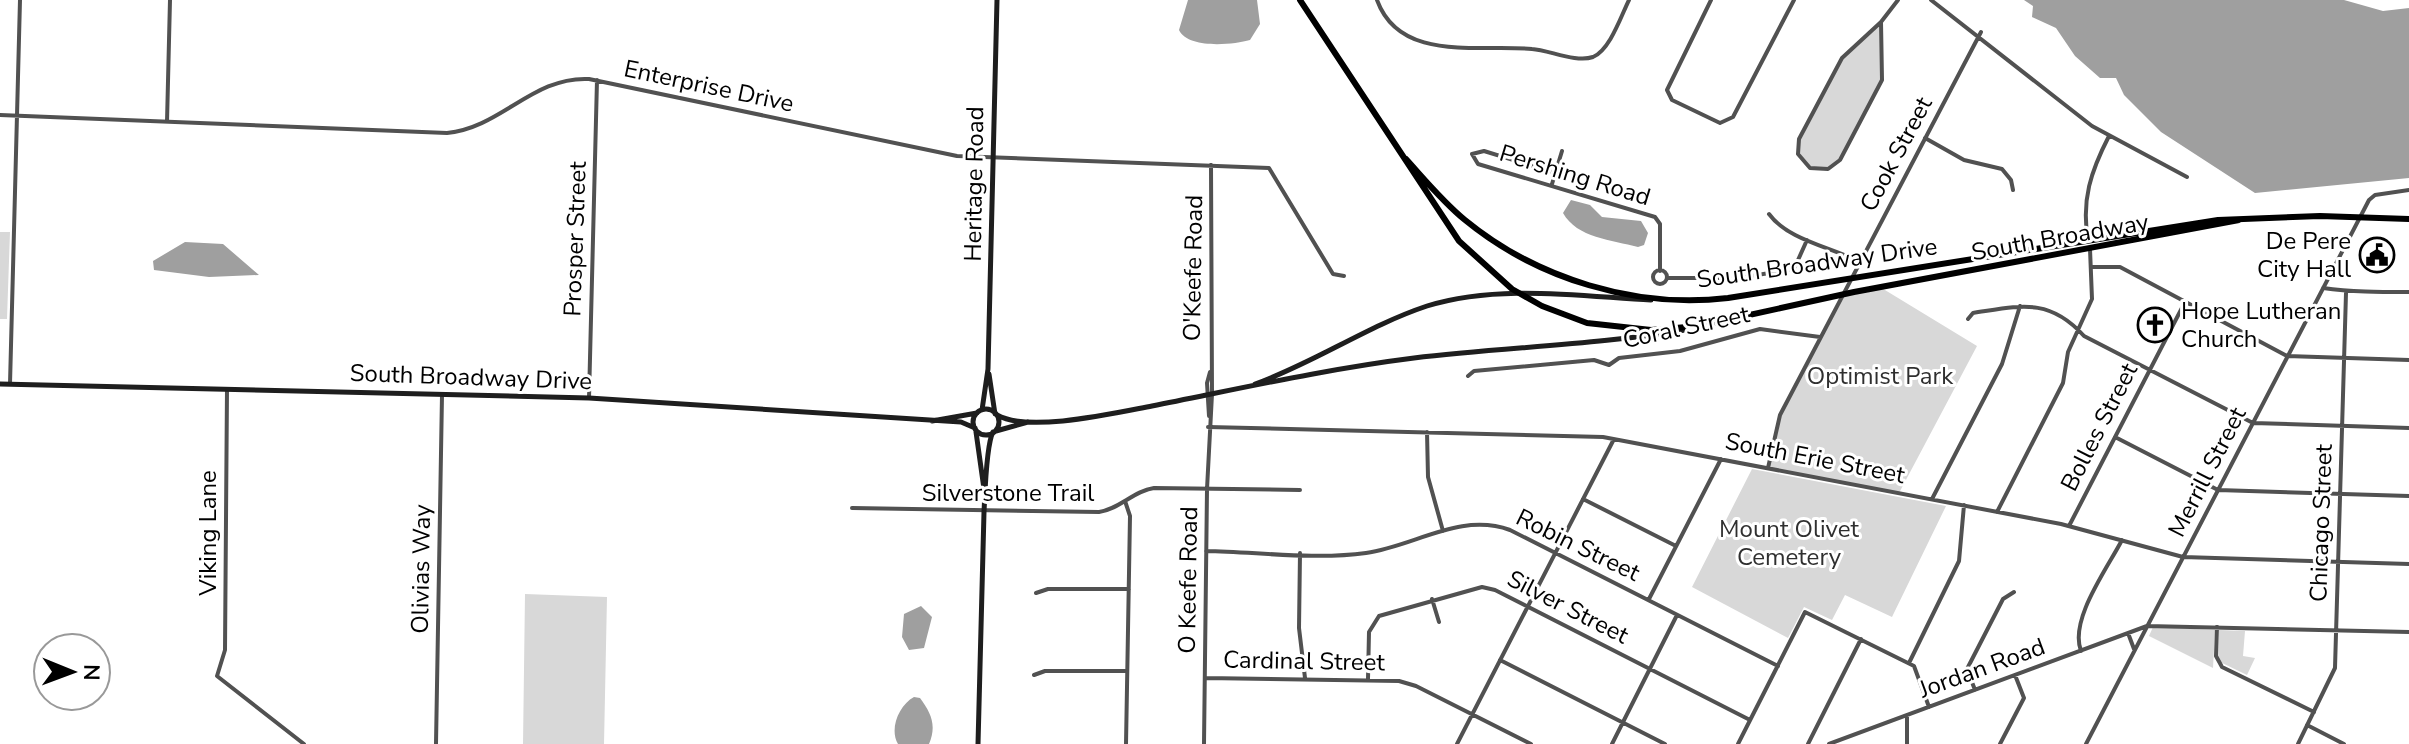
<svg xmlns="http://www.w3.org/2000/svg" width="2409" height="744" font-family="'Nunito Sans',sans-serif">
<style>
.green{fill:#d8d8d8}
.water{fill:#9f9f9f}
.lines{fill:none;stroke-linecap:round;stroke-linejoin:round}
.minor{stroke:#515151;stroke-width:4}
.secondary{stroke:#1e1e1e;stroke-width:5}
.primary{stroke:#000;stroke-width:6}
.labels{text-anchor:middle;dominant-baseline:central;stroke-width:6;stroke-linejoin:round;paint-order:stroke}
.street-label{font-size:24px;fill:#000;stroke:#fff}
.poi-label{font-size:24px;fill:#000;stroke:#fff;text-anchor:end}
.park-label{font-size:24px;fill:#2f2f2f;stroke:#fff}
</style>
<rect width="100%" height="100%" fill="#fff"/>
<path class="green" d="M 1881,22 L 1882,80 L 1840,160 L 1832,167 L 1815,170 L 1801,159 L 1798,143 L 1842,58 Z
M 0,232 L 10,232 L 7,319 L 0,319 Z
M 1880,287 L 1977,346 L 1899,493 L 1768,468 L 1780,415 L 1842,295 Z
M 1752,469 L 1946,506 L 1892,617 L 1845,595 L 1832,620 L 1804,607 L 1788,638 L 1692,587 Z
M 525,594 L 607,597 L 604,744 L 523,744 Z
M 2153,627 L 2215,630 L 2213,668 L 2149,636 Z
M 2219,630 L 2245,631 L 2243,656 L 2255,658 L 2247,675 L 2218,661 Z"/>
<path class="water" d="M 1188,0 L 1257,0 L 1260,24 L 1250,40 C 1232,45 1188,49 1179,30 Z
M 2024,0 L 2344,0 L 2383,11 L 2409,8 L 2409,178 L 2255,193 L 2161,132 L 2124,95 L 2116,78 L 2100,78 L 2075,56 L 2056,28 L 2032,17 L 2033,6 Z
M 1571,200 L 1590,205 L 1602,217 L 1641,221 L 1648,233 L 1644,245 L 1638,247 C 1612,240 1577,238 1563,213 Z
M 185,242 L 223,244 L 259,275 L 209,277 L 154,270 L 153,261 Z
M 921,606 L 932,617 L 924,648 L 909,650 L 902,637 L 904,614 Z
M 914,697 L 920,698 C 931,713 937,725 929,744 L 898,744 C 889,729 899,705 914,697 Z"/>
<g class="lines">
<path class="minor" d="M 1377,0 C 1400,63 1479,44 1532,49 C 1549,50 1576,63 1593,57 C 1610,50 1621,16 1629,0
M 1711,0 L 1667,90 L 1672,100 L 1720,123 L 1733,117 L 1794,0
M 1931,0 L 2092,126 L 2187,177
M 1881,22 L 1882,80 L 1840,160 L 1828,169 L 1810,168 L 1798,154 L 1799,139 L 1842,58 Z
M 1881,22 L 1898,0
M 0,115 L 447,133 C 501,128 533,76 589,79 L 957,156 L 1269,168 L 1333,274 L 1344,276
M 167,122 L 170,0
M 1925,138 L 1964,160 L 2002,169 L 2011,180 L 2013,190
M 1555,173 L 1484,151 L 1472,154 L 1478,164 L 1655,217 L 1660,224 L 1660,271
M 1552,184 L 1562,151
M 1769,214 C 1788,240 1831,247 1860,262
M 2088,240 C 2081,200 2091,171 2109,136
M 2092,267 L 2120,267 L 2287,356 L 2409,360
M1653 277a7 7 0 1 1 14 0a7 7 0 1 1-14 0Z
M 1667,278 L 1739,278 L 1794,269 L 1807,240
M 2323,288 C 2351,292 2379,292 2409,292
M 1968,319 L 1973,313 C 2020,306 2049,297 2084,336 L 2253,423 L 2409,428
M 1468,376 L 1474,371 L 1594,360 L 1609,365 L 1619,358 L 1680,351 L 1760,329 L 1820,337
M 10,384 L 20,0
M 227,389 L 225,650 L 217,676 L 304,744
M 589,398 L 597,80
M 1209,416 L 1207,383 L 1210,372
M 1208,427 L 1603,437 L 2061,524 L 2183,557 L 2409,564
M 1427,432 L 1428,477 L 1443,531
M 2115,437 L 2218,490 L 2409,496
M 1768,468 L 1780,415 L 1981,32
M 1583,499 L 1676,546
M 1932,499 L 2002,364 L 2020,306
M 1125,501 L 1130,516 L 1126,744
M 852,508 L 1099,512 C 1120,509 1133,491 1154,488 L 1300,490
M 1997,512 L 2063,383 L 2068,352 L 2092,299 L 2090,249
M 2069,526 L 2185,302
M 1206,551 C 1258,552 1315,560 1366,553 C 1415,546 1460,512 1510,530 L 1778,666
M 1300,553 L 1299,628 L 1305,678
M 1036,593 L 1048,589 L 1129,589
M 1432,599 L 1439,622
M 1649,599 L 1721,459
M 2217,627 L 2216,656 L 2222,667 L 2314,712
M 2128,633 L 2134,649
M 2081,651 C 2069,620 2107,569 2122,540
M 1500,660 L 1665,744
M 1909,663 L 1959,561 L 1964,505
M 1034,675 L 1045,671 L 1127,671
M 1205,678 L 1399,681 L 1416,686 L 1531,744
M 1368,679 L 1369,632 L 1379,616 L 1482,587 L 1495,590 L 1750,720
M 1975,690 L 1967,669 L 2003,599 L 2014,592
M 2307,725 L 2344,744
M 436,744 L 442,395
M 1204,744 L 1207,489 L 1212,394 L 1211,165
M 1457,744 L 1614,439
M 1612,744 L 1677,615
M 1738,744 L 1805,612 L 1914,666 L 1929,707
M 1808,744 L 1861,639
M 1829,744 L 2147,626 L 2409,632
M 1907,744 L 1907,715
M 2000,744 L 2024,698 L 2015,675
M 2086,744 L 2369,200 L 2375,195 L 2409,190
M 2298,744 L 2335,668 L 2346,293"/>
<path class="secondary" d="M 989,374 L 995,414
M 0,384 L 589,398 L 961,422 L 975,428
M 1255,384 C 1314,363 1367,326 1427,306 C 1498,284 1578,296 1651,300
M973 422a13 13 0 1 1 26 0a13 13 0 1 1-26 0Z
M 982,410 L 988,369 L 997,0
M 997,415 C 1028,433 1115,413 1152,406 C 1238,389 1326,369 1414,358 C 1506,347 1599,345 1691,329
M 932,421 L 977,413
M 996,431 L 1028,422
M 976,432 L 984,489
M 978,744 L 984,512 C 985,494 986,445 993,432"/>
<path class="primary" d="M 1300,0 L 1459,241 L 1512,289 L 1542,306 L 1587,323 L 1651,330 L 1699,326 L 1854,292 L 2239,220
M 1406,159 C 1425,180 1443,202 1465,220 C 1537,279 1636,309 1728,298 L 2218,220 L 2320,216 L 2409,219"/>
</g>
<defs>
<g id="civic-ring" transform="scale(1.8)"><circle r="9.5" fill="#fff" stroke="#000" stroke-width="1.5"/><path d="M-.6-6.5H3V-4.5H.6V-3L4-1V1h2V6H-6V1h2V-1L-.6-3ZM-1.2 2.5V6h2.4V2.5Z" fill="#000"/></g>
<g id="church-ring" transform="scale(1.8)"><circle r="9.5" fill="#fff" stroke="#000" stroke-width="1.5"/><path d="M-1.2-6h2.4v3.5h3.3v2.4h-3.3V6h-2.4V-.1h-3.3v-2.4h3.3Z" fill="#000"/></g>
</defs>
<g fill-rule="evenodd">
<use href="#civic-ring" x="2377" y="255"/>
<use href="#church-ring" x="2155" y="325"/>
</g>
<g class="labels">
<g class="street-label">
<text transform="translate(709 86) rotate(12)">Enterprise Drive</text>
<text transform="translate(1896 154) rotate(-62)">Cook Street</text>
<text transform="translate(1575 175) rotate(17)">Pershing Road</text>
<text transform="translate(974 184) rotate(-89)">Heritage Road</text>
<text transform="translate(2060 237) rotate(-10)">South Broadway</text>
<text transform="translate(575 239) rotate(-88)">Prosper Street</text>
<text transform="translate(1817 263) rotate(-8)">South Broadway Drive</text>
<text transform="translate(1193 268) rotate(-89)">O'Keefe Road</text>
<text transform="translate(1686 327) rotate(-12)">Coral Street</text>
<text transform="translate(471 377) rotate(2)">South Broadway Drive</text>
<text transform="translate(2099 427) rotate(-63)">Bolles Street</text>
<text transform="translate(1815 458) rotate(11)">South Erie Street</text>
<text transform="translate(2207 472) rotate(-63)">Merrill Street</text>
<text x="1008" y="493">Silverstone Trail</text>
<text transform="translate(2321 523) rotate(-88)">Chicago Street</text>
<text transform="translate(208 533) rotate(-90)">Viking Lane</text>
<text transform="translate(1578 545) rotate(26)">Robin Street</text>
<text transform="translate(421 569) rotate(-89)">Olivias Way</text>
<text transform="translate(1188 580) rotate(-89)">O Keefe Road</text>
<text transform="translate(1568 607) rotate(27)">Silver Street</text>
<text transform="translate(1304 661) rotate(1)">Cardinal Street</text>
<text transform="translate(1982 668) rotate(-20)">Jordan Road</text>
</g>
<g class="poi-label">
<text x="2351" y="241">De Pere<tspan x="2351" dy="28">City Hall</tspan></text>
<text x="2181" y="311" text-anchor="start">Hope Lutheran<tspan x="2181" dy="28">Church</tspan></text>
</g>
<g class="park-label">
<text x="1880" y="376">Optimist Park</text>
<text x="1789" y="529">Mount Olivet<tspan x="1789" dy="28">Cemetery</tspan></text>
</g>
</g>
<g transform="translate(72 672) rotate(91)"><circle r="38" fill="#ffffff" stroke="#999999" stroke-width="2"/>
<path d="M0-6L14 30L0 20L-14 30Z" fill="#000000"/>
<text y="-12" font-size="22" font-weight="bold" text-anchor="middle" fill="#000000">N</text>
</g>
</svg>
